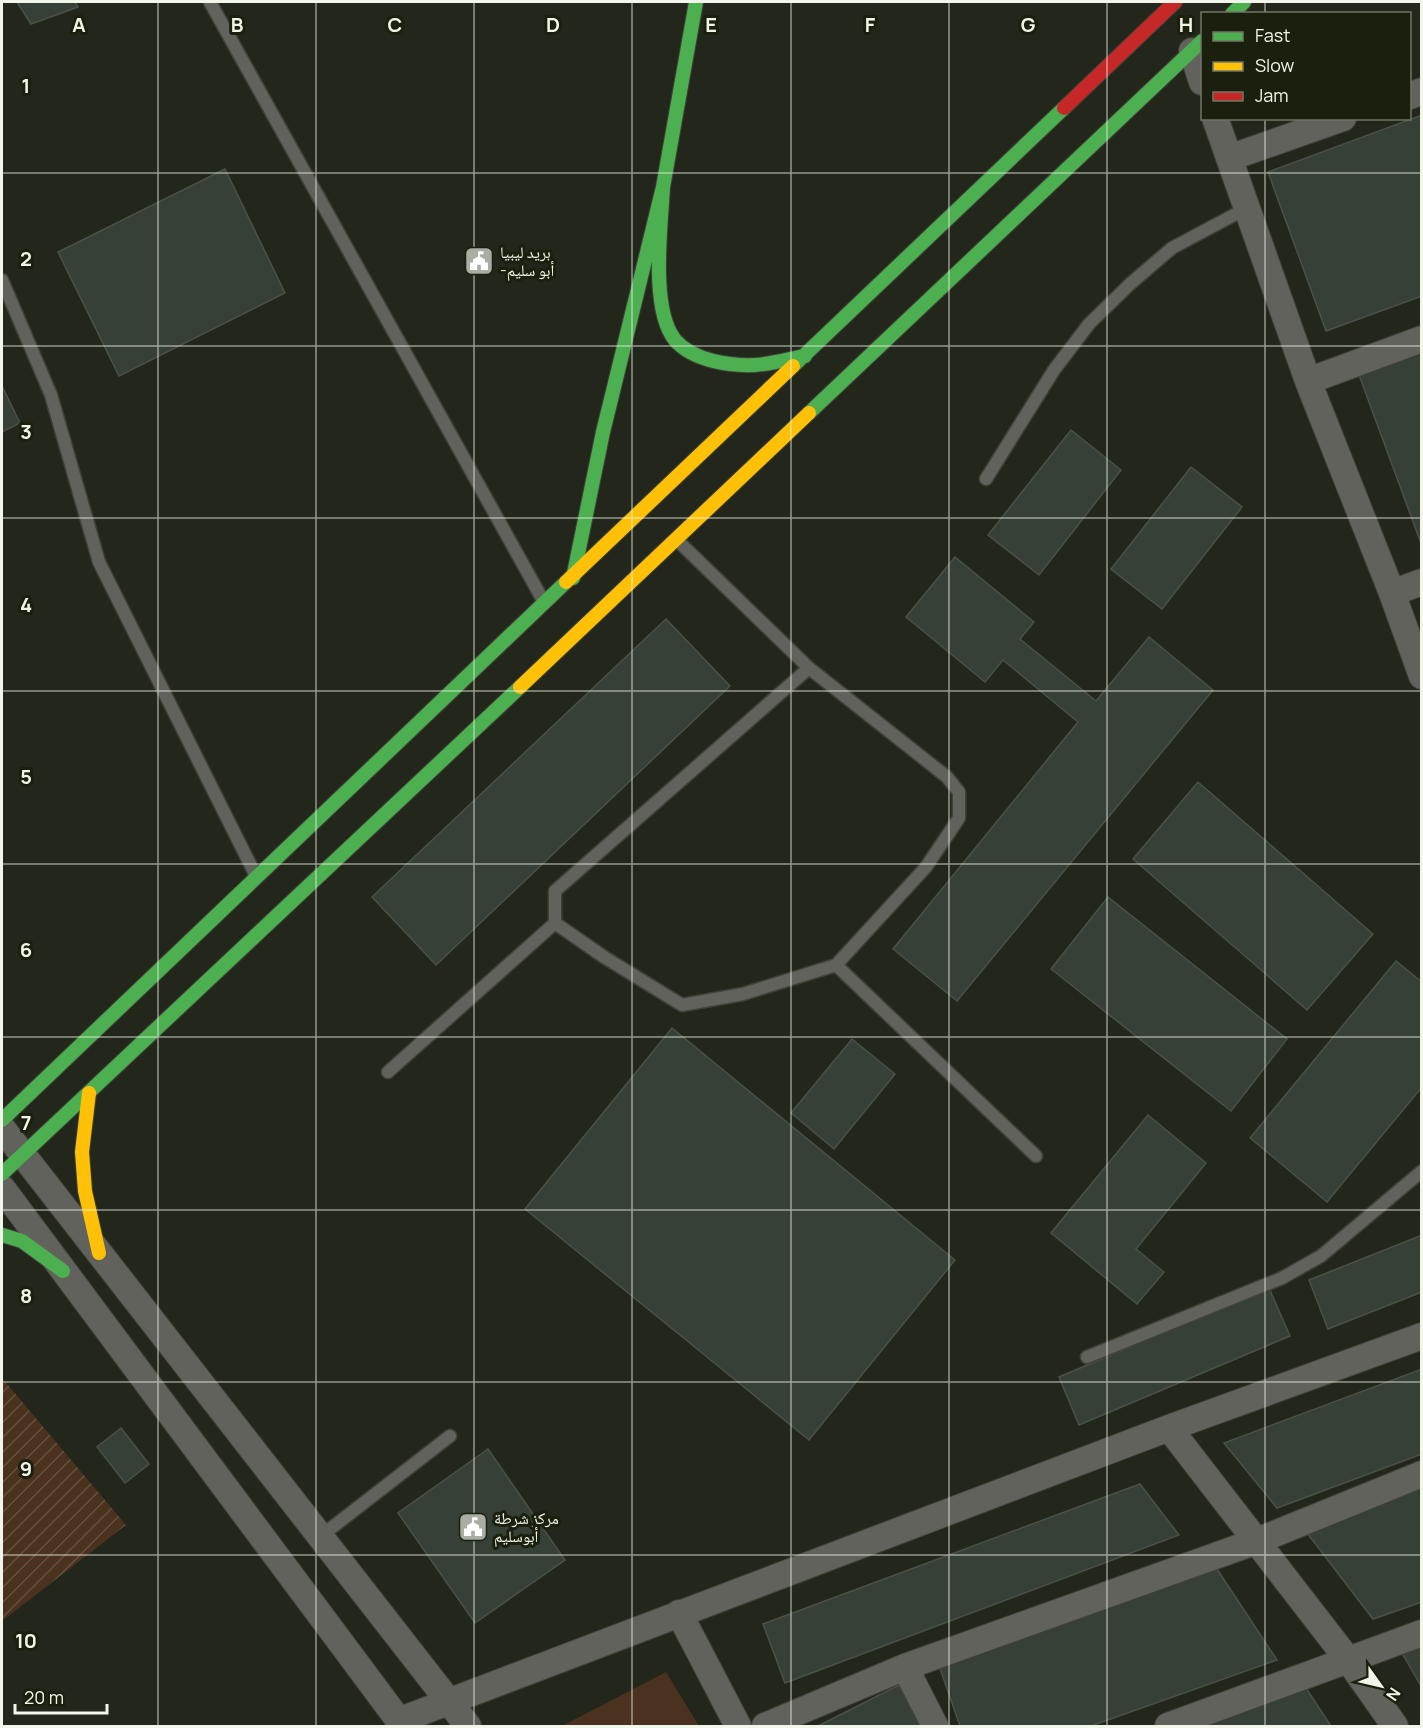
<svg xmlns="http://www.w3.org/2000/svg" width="1423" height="1728" font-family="Manrope,'Noto Naskh Arabic',sans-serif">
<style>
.park{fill:#4a321e}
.garden{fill:url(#garden-furrows)}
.building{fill:#364036;stroke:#4b5149;stroke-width:1.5}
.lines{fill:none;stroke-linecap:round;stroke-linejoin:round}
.lane-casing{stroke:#3f4239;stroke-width:15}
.street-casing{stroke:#3f4239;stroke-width:28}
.fast-casing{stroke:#3f4239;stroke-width:16}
.slow-casing{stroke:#3f4239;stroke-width:16}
.jam-casing{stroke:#3f4239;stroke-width:16}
.lane{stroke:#62625d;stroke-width:12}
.street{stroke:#62625d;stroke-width:26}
.fast{stroke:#4caf50;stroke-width:14}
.slow{stroke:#ffc107;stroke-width:14}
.jam{stroke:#c62828;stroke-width:14}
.grid{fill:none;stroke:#f2f6ea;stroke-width:1.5;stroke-opacity:0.55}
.labels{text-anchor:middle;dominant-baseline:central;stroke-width:6;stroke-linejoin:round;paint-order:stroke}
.poi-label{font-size:16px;fill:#f2f6ea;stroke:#1a200d;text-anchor:start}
.grid-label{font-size:20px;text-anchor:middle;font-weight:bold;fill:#f2f6ea;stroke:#1a200d;stroke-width:6;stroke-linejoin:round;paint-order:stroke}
</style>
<defs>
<pattern id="garden-furrows" width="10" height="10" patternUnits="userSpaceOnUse" patternTransform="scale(1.5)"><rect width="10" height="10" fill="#4a321e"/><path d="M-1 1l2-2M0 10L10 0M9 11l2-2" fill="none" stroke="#65503f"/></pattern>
</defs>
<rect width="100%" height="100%" fill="#23261b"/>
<path class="park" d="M 666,1672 L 699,1726 L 562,1726 Z"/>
<path class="garden" d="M 2,1378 L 126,1525 L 2,1621 Z"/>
<path class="building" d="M 17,2 L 75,2 L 78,7 L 31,24 Z
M 1422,115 L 1422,296 L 1326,331 L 1268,172 Z
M 225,169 L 285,293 L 119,376 L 58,252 Z
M 1422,351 L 1422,546 L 1359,375 Z
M 2,386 L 20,423 L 2,432 Z
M 1071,430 L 1121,470 L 1039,575 L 988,535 Z
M 1191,467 L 1242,507 L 1162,609 L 1111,569 Z
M 955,557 L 1034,622 L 1020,639 L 1096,701 L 1149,637 L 1213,690 L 957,1001 L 893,949 L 1078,722 L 1003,660 L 985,682 L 906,617 Z
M 666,619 L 730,686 L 436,965 L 372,897 Z
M 1198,782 L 1373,934 L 1307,1010 L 1133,859 Z
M 1108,897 L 1287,1039 L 1231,1111 L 1051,969 Z
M 1396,961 L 1422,982 L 1422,1087 L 1327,1202 L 1250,1138 Z
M 672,1028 L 955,1260 L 809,1440 L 525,1209 Z
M 852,1039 L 895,1074 L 834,1149 L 791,1113 Z
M 1148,1115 L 1206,1163 L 1136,1249 L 1164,1272 L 1137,1304 L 1051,1233 Z
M 1422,1235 L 1422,1292 L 1328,1329 L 1309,1280 Z
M 1269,1288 L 1290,1336 L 1079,1425 L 1059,1377 Z
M 1422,1369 L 1422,1454 L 1277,1508 L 1224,1443 Z
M 121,1428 L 149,1464 L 125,1483 L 97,1447 Z
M 488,1449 L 565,1560 L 475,1623 L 398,1513 Z
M 1422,1483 L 1422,1602 L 1373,1619 L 1301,1525 Z
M 1140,1484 L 1179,1535 L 785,1683 L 763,1624 Z
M 1213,1563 L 1277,1660 L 1091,1726 L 960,1726 L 937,1660 Z
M 1422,1645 L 1422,1688 L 1402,1653 Z
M 1302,1682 L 1331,1726 L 1183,1726 Z
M 899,1685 L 920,1726 L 818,1726 Z"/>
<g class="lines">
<g class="lane-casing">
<path id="lane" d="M 210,2 L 544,602
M 2,280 L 51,395 L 99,562 L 256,876
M 986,479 L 1054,370 L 1089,324 L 1130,284 L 1172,248 L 1247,208
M 677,540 L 809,668 L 947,777 L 959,792 L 959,818 L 926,867 L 836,965 L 743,994 L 682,1005 L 604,957 L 555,923 L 555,891 L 809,668
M 836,965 L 1036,1156
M 388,1072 L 555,923
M 1087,1357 L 1282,1278 L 1321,1256 L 1422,1171
M 321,1536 L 450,1436"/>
</g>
<g class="street-casing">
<path id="street" d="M 1192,51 L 1202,82
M 1410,96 L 1422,91
M 1215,118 L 1308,381 L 1392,593 L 1422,676
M 1229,158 L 1343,118
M 1308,381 L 1422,339
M 1392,593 L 1422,582
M 2,1128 L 468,1726
M 2,1188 L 403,1726
M 1169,1428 L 1349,1661 L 1395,1726
M 679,1613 L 738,1726
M 905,1667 L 935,1726
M 398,1721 L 1169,1428 L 1422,1336
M 765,1726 L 905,1667 L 1257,1541 L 1422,1474
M 1168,1726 L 1422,1633"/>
</g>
<g class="fast-casing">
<path id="fast" d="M 1232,14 L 1244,2
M 663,187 C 661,226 650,309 675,340 C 693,361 730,366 755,365 C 772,364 789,359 805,356
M 793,366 L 1064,108
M 809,413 L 1202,41
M 573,578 L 603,432 L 663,187 L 696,2
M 2,1120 L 566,582
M 2,1174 L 520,687
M 2,1235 L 22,1241 L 63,1271"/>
</g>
<g class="slow-casing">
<path id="slow" d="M 566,582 L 793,366
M 520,687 L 809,413
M 89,1093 L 82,1152 L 85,1191 L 99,1253"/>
</g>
<g class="jam-casing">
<path id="jam" d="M 1064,108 L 1175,2"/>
</g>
<use href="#lane" class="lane"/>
<use href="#street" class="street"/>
<use href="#fast" class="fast"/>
<use href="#slow" class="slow"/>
<use href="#jam" class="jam"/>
</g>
<path class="grid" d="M 158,2 L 158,1726M 316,2 L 316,1726M 474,2 L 474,1726M 632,2 L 632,1726M 791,2 L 791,1726M 949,2 L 949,1726M 1107,2 L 1107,1726M 1265,2 L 1265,14M 1265,118 L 1265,1726M 2,173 L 1422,173M 2,346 L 1422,346M 2,518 L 1422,518M 2,691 L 1422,691M 2,864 L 1422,864M 2,1037 L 1422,1037M 2,1210 L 1422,1210M 2,1382 L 1422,1382M 2,1555 L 1422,1555"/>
<defs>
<g id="civic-square" transform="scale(1.5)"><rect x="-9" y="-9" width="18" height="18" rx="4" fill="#aaada2" stroke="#1a200d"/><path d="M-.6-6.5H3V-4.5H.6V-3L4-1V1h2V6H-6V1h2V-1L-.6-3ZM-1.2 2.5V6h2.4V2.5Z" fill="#fff"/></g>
</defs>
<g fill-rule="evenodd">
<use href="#civic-square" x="479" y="261"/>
<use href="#civic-square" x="473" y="1527"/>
</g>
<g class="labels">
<g class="poi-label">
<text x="500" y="252">بريد ليبيا<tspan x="500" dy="18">-أبو سليم</tspan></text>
<text x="494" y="1518">مركز شرطة<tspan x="494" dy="18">أبوسليم</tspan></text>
</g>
</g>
<g class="grid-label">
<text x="79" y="32">A</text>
<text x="237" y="32">B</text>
<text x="395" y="32">C</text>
<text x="553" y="32">D</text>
<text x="711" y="32">E</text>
<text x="870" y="32">F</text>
<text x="1028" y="32">G</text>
<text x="1186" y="32">H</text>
<text x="26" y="93">1</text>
<text x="26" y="266">2</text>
<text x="26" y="439">3</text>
<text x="26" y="612">4</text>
<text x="26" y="784">5</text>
<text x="26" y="957">6</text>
<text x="26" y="1130">7</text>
<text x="26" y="1303">8</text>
<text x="26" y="1476">9</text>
<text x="26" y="1648">10</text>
</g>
<rect width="1423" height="1728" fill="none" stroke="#f2f6ea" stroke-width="6"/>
<rect x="1201" y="12" width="210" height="108" fill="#1a200d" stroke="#707665" stroke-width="1.5"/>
<rect x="1213" y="32" width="30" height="9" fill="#4caf50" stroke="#707665" stroke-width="1.5"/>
<text x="1255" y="42" font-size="18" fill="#f2f6ea">Fast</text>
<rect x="1213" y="62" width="30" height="9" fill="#ffc107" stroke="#707665" stroke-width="1.5"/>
<text x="1255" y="72" font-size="18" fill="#f2f6ea">Slow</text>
<rect x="1213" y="92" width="30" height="9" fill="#c62828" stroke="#707665" stroke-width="1.5"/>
<text x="1255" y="102" font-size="18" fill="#f2f6ea">Jam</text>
<g transform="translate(1381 1686) rotate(124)" stroke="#1a200d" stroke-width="4.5" paint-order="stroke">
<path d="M0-4.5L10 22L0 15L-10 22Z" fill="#f2f6ea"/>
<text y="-9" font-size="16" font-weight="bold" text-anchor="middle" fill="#f2f6ea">N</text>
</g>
<path d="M15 1704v9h92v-9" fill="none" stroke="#f2f6ea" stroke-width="3"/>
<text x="24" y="1704" font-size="18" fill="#f2f6ea" stroke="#1a200d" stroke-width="4.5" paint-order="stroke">20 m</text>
</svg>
